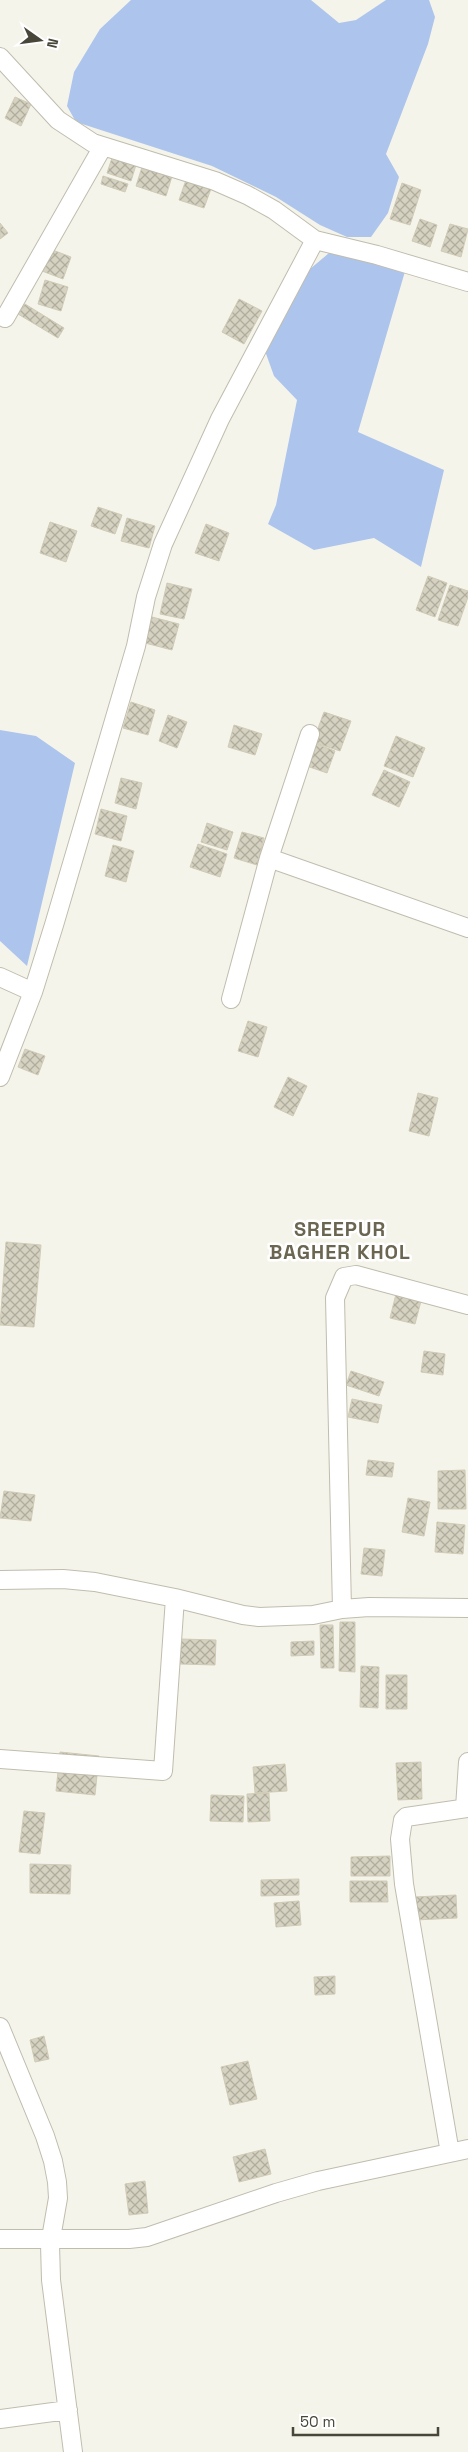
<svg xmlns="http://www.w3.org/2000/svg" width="468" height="2452" font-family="'Space Grotesk',sans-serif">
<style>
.water{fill:#adc5ec}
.building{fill:url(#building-cross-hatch);stroke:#d0cbb5}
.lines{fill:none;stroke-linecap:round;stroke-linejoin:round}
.minor-casing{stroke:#c0bdae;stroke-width:20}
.minor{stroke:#fff;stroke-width:18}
.labels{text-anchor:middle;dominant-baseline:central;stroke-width:5;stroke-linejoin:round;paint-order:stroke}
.district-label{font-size:20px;font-weight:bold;letter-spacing:1px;fill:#6b6651;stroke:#fff}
</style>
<defs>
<pattern id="building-cross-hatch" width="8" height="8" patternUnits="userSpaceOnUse" patternTransform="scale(1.25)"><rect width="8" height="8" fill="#d6d2c1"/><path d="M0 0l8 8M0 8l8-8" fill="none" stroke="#b0ac9e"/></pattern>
</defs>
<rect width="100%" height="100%" fill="#f5f4eb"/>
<path class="water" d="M 131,0 L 311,0 L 339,23 L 356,20 L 386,0 L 429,0 L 435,17 L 428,44 L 386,154 L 399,177 L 388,213 L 371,237 L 347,237 L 320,225 L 276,197 L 212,166 L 76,122 L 67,106 L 74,72 L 100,29 Z
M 329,253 L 376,253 L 406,268 L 358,432 L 444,470 L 421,567 L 374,538 L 314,550 L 268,524 L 276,505 L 297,400 L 274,376 L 265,351 L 310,269 Z
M 0,730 L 36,736 L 75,763 L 27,966 L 0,941 Z"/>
<path class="building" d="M 15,97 L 31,104 L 21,126 L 5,118 Z
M 112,158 L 136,165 L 131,181 L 107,173 Z
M 143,164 L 173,173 L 166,196 L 136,186 Z
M 103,176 L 128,184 L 125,192 L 101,184 Z
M 187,177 L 212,186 L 204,208 L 179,200 Z
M 402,183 L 421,190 L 410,225 L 390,219 Z
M 420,219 L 437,225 L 430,247 L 412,241 Z
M 0,223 L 8,233 L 0,239 Z
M 450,224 L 468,229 L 461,257 L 441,251 Z
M 50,249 L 71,257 L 63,279 L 42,271 Z
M 45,280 L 68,287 L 61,311 L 38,304 Z
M 239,299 L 262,311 L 244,344 L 222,332 Z
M 25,304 L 64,328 L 58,338 L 18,314 Z
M 98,507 L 122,515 L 115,534 L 91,526 Z
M 127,518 L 155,526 L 149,548 L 121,541 Z
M 50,522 L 77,531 L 66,562 L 40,553 Z
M 206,524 L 229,533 L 219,561 L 195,553 Z
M 428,576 L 447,583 L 435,617 L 416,610 Z
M 167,583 L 192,589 L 184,619 L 160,614 Z
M 450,585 L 468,591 L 468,597 L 458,626 L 438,620 Z
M 152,617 L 179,624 L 172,650 L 145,643 Z
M 131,702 L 155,710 L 148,735 L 123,728 Z
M 324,712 L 351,721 L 340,751 L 313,742 Z
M 168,715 L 187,722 L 177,748 L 159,741 Z
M 234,725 L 262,734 L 255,755 L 228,747 Z
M 396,736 L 425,748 L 413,777 L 384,766 Z
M 309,741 L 335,751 L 327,773 L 301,764 Z
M 384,770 L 410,782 L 399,807 L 372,795 Z
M 121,778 L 142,783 L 136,809 L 115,803 Z
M 101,809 L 127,816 L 121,841 L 95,834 Z
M 207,823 L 233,832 L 227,850 L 201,842 Z
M 242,832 L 264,838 L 257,865 L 234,858 Z
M 198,844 L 227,854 L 220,877 L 190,867 Z
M 113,845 L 134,851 L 126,882 L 105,876 Z
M 248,1021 L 267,1027 L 258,1057 L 238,1051 Z
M 25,1049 L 45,1056 L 38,1075 L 18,1067 Z
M 288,1077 L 307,1086 L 293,1116 L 274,1107 Z
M 418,1093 L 438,1098 L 429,1136 L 409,1131 Z
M 6,1242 L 41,1245 L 34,1327 L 0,1325 Z
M 396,1294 L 421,1301 L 415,1324 L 390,1318 Z
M 424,1351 L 445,1354 L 443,1375 L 421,1372 Z
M 351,1371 L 384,1382 L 379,1396 L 346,1385 Z
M 352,1399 L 382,1405 L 378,1423 L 348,1417 Z
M 368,1460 L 394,1463 L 392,1477 L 366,1475 Z
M 465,1470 L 466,1509 L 438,1509 L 438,1471 Z
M 4,1491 L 35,1495 L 31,1521 L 0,1518 Z
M 408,1498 L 430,1502 L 424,1536 L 402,1532 Z
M 437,1522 L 465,1525 L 463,1554 L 435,1552 Z
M 364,1548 L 385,1550 L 382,1576 L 361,1574 Z
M 340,1622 L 355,1622 L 355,1672 L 339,1671 Z
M 320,1625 L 333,1625 L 334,1668 L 321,1668 Z
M 181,1639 L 216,1640 L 215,1665 L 180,1664 Z
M 314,1641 L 314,1655 L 291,1656 L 291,1642 Z
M 361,1666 L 379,1667 L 378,1708 L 360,1707 Z
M 386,1675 L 407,1675 L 407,1709 L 386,1709 Z
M 60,1752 L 99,1756 L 95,1795 L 56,1791 Z
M 421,1762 L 422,1799 L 398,1800 L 396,1763 Z
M 285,1764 L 287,1791 L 255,1793 L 253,1767 Z
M 269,1793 L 270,1821 L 248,1822 L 247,1794 Z
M 211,1795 L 244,1796 L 243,1822 L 210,1821 Z
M 24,1811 L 45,1813 L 40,1854 L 19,1852 Z
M 390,1856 L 390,1876 L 351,1876 L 351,1857 Z
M 30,1864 L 71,1865 L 70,1894 L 30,1893 Z
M 299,1879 L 299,1895 L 261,1896 L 261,1880 Z
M 350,1881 L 387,1881 L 388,1902 L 350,1902 Z
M 456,1895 L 457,1918 L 415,1920 L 414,1897 Z
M 299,1901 L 301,1925 L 276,1927 L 274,1903 Z
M 335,1976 L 335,1994 L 315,1995 L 314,1977 Z
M 44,2036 L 49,2059 L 35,2062 L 30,2040 Z
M 248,2061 L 257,2099 L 230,2105 L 221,2067 Z
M 265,2149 L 271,2174 L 239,2182 L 233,2157 Z
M 145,2181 L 148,2213 L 129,2215 L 125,2184 Z"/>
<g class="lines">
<g class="minor-casing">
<path id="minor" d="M 0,57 L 58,120 L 93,143 L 215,181 L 247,195 L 274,210 L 315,240 L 377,255 L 468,282
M 5,318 L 102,148
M 269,858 L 468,928
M 0,977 L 33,992
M 231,999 L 269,858 L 310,734
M 0,1077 L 33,992 L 54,925 L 136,646 L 146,597 L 163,544 L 220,419 L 315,240
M 0,1580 L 63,1579 L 95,1582 L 175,1598 L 243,1615 L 259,1617 L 313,1615 L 342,1609 L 369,1607 L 468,1608
M 342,1609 L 335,1298 L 344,1277 L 356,1275 L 468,1305
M 0,1759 L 163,1771 L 175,1598
M 465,1808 L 468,1762
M 0,2027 L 45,2136 L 53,2161 L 57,2182 L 58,2198 L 50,2244 L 51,2280 L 73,2452
M 450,2153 L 404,1884 L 400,1839 L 403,1820 L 406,1817 L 468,1808
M 0,2239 L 129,2239 L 147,2237 L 276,2193 L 318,2181 L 468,2149
M 0,2419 L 68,2410"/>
</g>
<use href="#minor" class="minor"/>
</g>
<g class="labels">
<g class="district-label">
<text x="340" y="1229">SREEPUR<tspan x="340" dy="23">BAGHER KHOL</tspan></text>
</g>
</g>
<g transform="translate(40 40) rotate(104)" stroke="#ffffff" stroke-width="4" paint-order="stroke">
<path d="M0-4L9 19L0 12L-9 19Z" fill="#484639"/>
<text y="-8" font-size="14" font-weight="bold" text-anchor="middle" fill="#484639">N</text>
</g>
<path d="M293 2427v8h145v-8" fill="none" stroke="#484639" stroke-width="2.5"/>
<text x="300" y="2427" font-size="15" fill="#484639" stroke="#ffffff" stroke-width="4" paint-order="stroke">50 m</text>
</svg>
